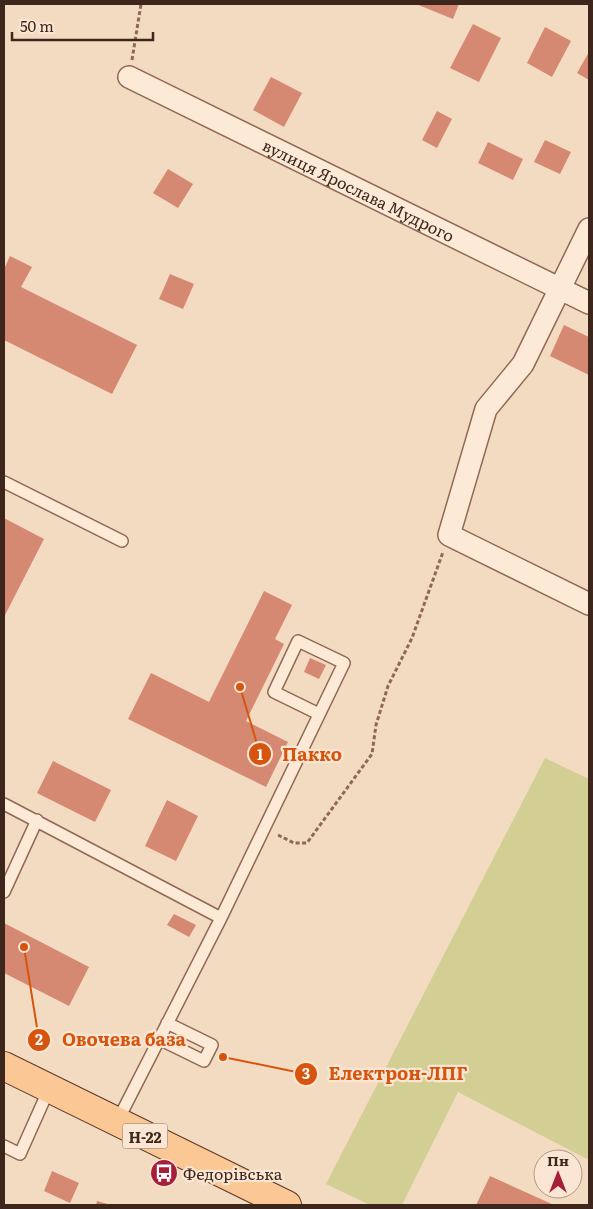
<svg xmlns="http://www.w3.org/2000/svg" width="593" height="1209" font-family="Literata,serif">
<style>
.green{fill:#d3ce93}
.building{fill:#d68972}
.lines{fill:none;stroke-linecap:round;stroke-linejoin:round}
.lane-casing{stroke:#906956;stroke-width:14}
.street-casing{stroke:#906956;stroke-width:24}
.primary-casing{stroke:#5d382b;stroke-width:30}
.path{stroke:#906956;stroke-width:3;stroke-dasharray:4 2.5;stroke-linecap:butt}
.lane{stroke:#fdead6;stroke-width:11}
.street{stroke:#fdead6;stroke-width:21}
.primary{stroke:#fbc794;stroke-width:28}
.labels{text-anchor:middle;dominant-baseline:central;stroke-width:4.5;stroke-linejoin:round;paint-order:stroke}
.shield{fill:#fae6d2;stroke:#766053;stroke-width:1}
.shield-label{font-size:15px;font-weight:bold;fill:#3d261c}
.street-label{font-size:16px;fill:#3d261c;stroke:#fae6d2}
.poi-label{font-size:16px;fill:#3d261c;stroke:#fae6d2;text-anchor:start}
.leader{fill:none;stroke:#d7540e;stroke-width:2}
.callout-dot{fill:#d7540e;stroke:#fae6d2;stroke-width:2}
.mark-label{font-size:15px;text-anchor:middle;font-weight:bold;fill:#fff}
.callout-label{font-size:18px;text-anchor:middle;font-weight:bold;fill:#d7540e;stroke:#fae6d2;stroke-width:4.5;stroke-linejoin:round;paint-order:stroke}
</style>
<rect width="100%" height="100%" fill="#f3dbc1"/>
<path class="green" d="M 545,758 L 589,779 L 589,1160 L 458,1092 L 402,1205 L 370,1205 L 326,1184 Z"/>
<path class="building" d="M 416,4 L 459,4 L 453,19 Z
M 473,24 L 501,38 L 479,82 L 450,68 Z
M 545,27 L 571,41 L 552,77 L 527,63 Z
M 589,52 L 589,80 L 577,73 Z
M 271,77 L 302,93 L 284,127 L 253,110 Z
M 437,111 L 452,119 L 437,148 L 422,140 Z
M 545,140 L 571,152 L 560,174 L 534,162 Z
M 488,142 L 523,159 L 513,180 L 478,163 Z
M 168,169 L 193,184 L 178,208 L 153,193 Z
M 10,256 L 32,267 L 21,287 L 137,345 L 112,394 L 4,340 L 4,269 Z
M 170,274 L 194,284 L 183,309 L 159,299 Z
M 564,325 L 589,337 L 589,375 L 550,356 Z
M 4,518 L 44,539 L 4,617 Z
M 264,591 L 292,605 L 275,639 L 284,644 L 246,721 L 288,742 L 266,787 L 128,719 L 151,673 L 209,702 Z
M 310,658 L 326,665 L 319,679 L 304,672 Z
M 53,761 L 111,790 L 95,822 L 37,793 Z
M 167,800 L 198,816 L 176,861 L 145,846 Z
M 174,914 L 196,925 L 189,937 L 167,925 Z
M 4,923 L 89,967 L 69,1006 L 4,973 Z
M 52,1171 L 79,1183 L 70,1203 L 44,1191 Z
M 490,1176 L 554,1205 L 476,1205 Z
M 97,1201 L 111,1205 L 96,1205 Z"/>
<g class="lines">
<g class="lane-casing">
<path id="lane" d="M 4,482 L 122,541
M 4,804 L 221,918
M 4,892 L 37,820
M 159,1039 L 204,1061 L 212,1045 L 167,1023
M 117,1122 L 221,918 L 344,663 L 298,641 L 274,692 L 319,714
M 4,1146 L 20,1154 L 49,1089"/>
</g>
<g class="street-casing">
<g id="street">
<path id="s1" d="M 129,77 L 589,303"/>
<path d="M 589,229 L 523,364 L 486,409 L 449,535 L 589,604"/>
</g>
</g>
<g class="primary-casing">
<path id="primary" d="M 4,1066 L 287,1205"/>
</g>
<path class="path" d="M 132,60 L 141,4
M 278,835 L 294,843 L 307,843 L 372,754 L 376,725 L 388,686 L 412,638 L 443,552"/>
<use href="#lane" class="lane"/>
<use href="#street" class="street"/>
<use href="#primary" class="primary"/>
</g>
<defs>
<g id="bus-disc" transform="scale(1.4375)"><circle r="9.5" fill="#a71e39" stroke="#fae6d2"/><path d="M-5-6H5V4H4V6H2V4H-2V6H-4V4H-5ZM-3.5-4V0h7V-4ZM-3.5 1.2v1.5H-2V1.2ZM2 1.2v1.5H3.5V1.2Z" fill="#fff"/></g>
</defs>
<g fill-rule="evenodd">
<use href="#bus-disc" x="164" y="1173"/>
</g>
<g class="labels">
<rect class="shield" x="122.5" y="1123.5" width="45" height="25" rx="4"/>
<g class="shield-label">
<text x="145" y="1136">Н-22</text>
</g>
<g class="street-label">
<text stroke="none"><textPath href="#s1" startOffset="256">вулиця Ярослава Мудрого</textPath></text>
</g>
<g class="poi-label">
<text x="183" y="1173">Федорівська</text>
</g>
</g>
<path class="leader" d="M240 687L260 754M24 947L39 1040M223 1057L306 1074"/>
<g class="callout-dot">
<circle cx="240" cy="687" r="5"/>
<circle cx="24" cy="947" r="5"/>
<circle cx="223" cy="1057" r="5"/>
<circle cx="260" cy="754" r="12"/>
<circle cx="39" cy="1040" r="12"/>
<circle cx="306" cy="1074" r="12"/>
</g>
<g class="mark-label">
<text x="260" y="760">1</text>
<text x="39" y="1045">2</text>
<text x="306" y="1079">3</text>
</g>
<g class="callout-label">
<text x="312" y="761">Пакко</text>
<text x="124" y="1046">Овочева база</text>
<text x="398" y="1080">Електрон-ЛПГ</text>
</g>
<rect width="593" height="1209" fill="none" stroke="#3d261c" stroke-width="10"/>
<g transform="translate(558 1174)"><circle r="24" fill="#fae6d2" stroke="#ae9989"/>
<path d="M0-4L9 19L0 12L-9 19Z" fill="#a71e39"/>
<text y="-8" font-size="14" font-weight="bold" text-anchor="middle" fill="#3d261c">Пн</text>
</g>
<path d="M12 32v8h141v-8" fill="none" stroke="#3d261c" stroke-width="2.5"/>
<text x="20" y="32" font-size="15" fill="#3d261c" stroke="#fae6d2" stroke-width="4" paint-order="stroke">50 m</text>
</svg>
